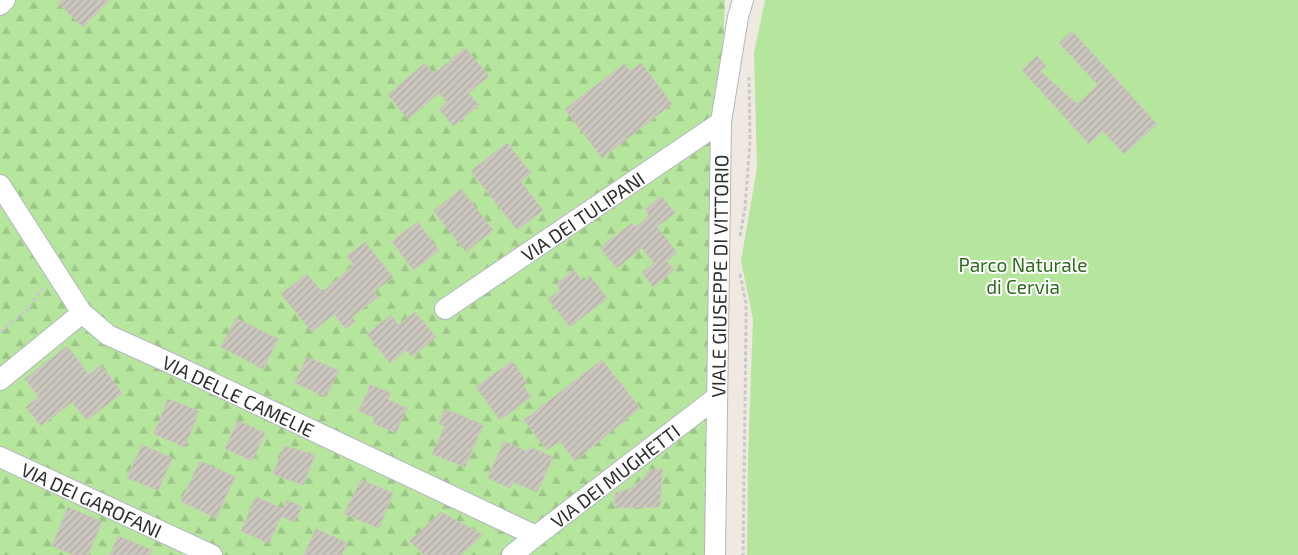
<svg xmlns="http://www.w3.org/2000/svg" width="1298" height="555" font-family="'Exo 2',sans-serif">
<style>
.grass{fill:#b6e59e}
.forest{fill:url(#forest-firs)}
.building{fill:url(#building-hatch);stroke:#cbc5ba}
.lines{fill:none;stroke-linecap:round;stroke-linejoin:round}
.minor-casing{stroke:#b4b7c1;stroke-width:22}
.path{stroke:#c9c9c9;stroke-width:3;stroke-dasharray:4 2.5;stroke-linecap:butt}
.minor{stroke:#fff;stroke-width:20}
.labels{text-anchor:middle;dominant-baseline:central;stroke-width:4;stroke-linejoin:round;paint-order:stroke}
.street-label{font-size:19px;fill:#2e2e2e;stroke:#fff}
.park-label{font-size:19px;fill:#2c6e1b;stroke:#fff}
</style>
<defs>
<pattern id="forest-firs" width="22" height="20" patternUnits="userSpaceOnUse" patternTransform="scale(1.25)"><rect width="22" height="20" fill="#b6e59e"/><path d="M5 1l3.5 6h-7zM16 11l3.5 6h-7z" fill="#9dc588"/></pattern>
<pattern id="building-hatch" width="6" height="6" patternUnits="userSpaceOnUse" patternTransform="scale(1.25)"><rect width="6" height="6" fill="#cbc7bf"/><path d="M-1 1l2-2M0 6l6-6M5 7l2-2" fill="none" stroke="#afaba4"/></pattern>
</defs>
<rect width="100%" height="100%" fill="#efe9e1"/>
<path class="grass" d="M 765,0 L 1298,0 L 1298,555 L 747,555 L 748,458 L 753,319 L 741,261 L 757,168 L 754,53 Z"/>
<path class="forest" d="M 0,0 L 725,0 L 711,372 L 723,555 L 0,555 Z"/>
<path class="building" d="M 61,0 L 110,0 L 83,27 L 58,3 Z
M 1072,31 L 1157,124 L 1124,154 L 1103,131 L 1089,144 L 1022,70 L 1037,56 L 1046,66 L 1040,71 L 1077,104 L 1098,85 L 1059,43 Z
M 465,48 L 489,76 L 468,93 L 479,105 L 453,126 L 439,109 L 447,102 L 439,93 L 408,119 L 388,95 L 425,63 L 434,74 Z
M 641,63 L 672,104 L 602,158 L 565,109 L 624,64 L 630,71 Z
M 507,143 L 531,173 L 520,181 L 543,210 L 517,230 L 471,171 Z
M 461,189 L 493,230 L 466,252 L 434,211 Z
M 661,196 L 675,213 L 657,227 L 677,252 L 666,261 L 674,270 L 653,287 L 642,272 L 654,263 L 642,248 L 617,268 L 600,248 L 632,223 L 636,227 L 649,216 L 645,210 Z
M 418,222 L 439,251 L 413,270 L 392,241 Z
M 365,242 L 393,277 L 374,292 L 378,297 L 352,317 L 355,321 L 346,329 L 334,314 L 312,332 L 281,294 L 307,274 L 322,292 L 354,265 L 347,256 Z
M 574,270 L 583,282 L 590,276 L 607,298 L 570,327 L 548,299 L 560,290 L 556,284 Z
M 415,312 L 436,337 L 412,357 L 406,350 L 390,363 L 367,334 L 391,315 L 398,325 Z
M 236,318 L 278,339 L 263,369 L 221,347 Z
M 67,346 L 89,375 L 101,365 L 122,393 L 87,420 L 72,402 L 41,426 L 26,407 L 39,397 L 25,379 Z
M 307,357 L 339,371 L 326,397 L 295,383 Z
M 602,360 L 640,408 L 575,461 L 560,441 L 547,450 L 524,420 Z
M 512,361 L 527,383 L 523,386 L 531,397 L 500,420 L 476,387 Z
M 370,385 L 391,393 L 388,400 L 407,408 L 396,433 L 373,423 L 375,418 L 359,411 Z
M 168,399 L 199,411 L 185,447 L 154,434 Z
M 445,409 L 483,425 L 465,467 L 432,454 L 445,426 L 439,424 Z
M 238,421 L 265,433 L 252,461 L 225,448 Z
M 504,441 L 528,452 L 530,447 L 553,457 L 537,492 L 513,482 L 510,488 L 488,478 Z
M 142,445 L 172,458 L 158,490 L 127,478 Z
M 285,446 L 315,455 L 303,485 L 273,474 Z
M 200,461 L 235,477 L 216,518 L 181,501 Z
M 662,469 L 660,507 L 615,508 L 615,493 L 629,489 L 641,481 L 649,470 Z
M 361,480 L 393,493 L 379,528 L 344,514 Z
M 256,497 L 283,509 L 287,500 L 302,507 L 294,522 L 281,516 L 269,543 L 241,531 Z
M 68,507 L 102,522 L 88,555 L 74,555 L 52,546 Z
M 441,512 L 483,535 L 461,555 L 424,555 L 410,541 Z
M 316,529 L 347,543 L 342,555 L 304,555 Z
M 118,536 L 152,550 L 150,555 L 110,555 Z"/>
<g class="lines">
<g class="minor-casing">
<g id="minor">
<path d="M 0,5 L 5,0"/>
<path id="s1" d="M 0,185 L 82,313 L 108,335 L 170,363 L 536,536"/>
<path id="s2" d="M 445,309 L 721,122"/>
<path d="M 0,380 L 82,313"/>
<path id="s3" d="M 0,457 L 212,555"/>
<path id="s4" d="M 512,555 L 536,536 L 717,397"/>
<path id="s5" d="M 715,555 L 721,122 L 738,17 L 743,0"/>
</g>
</g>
<path class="path" d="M 740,236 L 745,208 L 750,140 L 749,77
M 740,274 L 746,303 L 746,325 L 743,555
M 0,332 L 28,309 L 43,288"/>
<use href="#minor" class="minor"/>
</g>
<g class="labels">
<g class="street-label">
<text stroke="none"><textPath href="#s2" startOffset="166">VIA DEI TULIPANI</textPath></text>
<text stroke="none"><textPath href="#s5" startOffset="279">VIALE GIUSEPPE DI VITTORIO</textPath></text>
<text stroke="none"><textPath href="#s1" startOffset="330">VIA DELLE CAMELIE</textPath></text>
<text stroke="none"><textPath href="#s4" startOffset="130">VIA DEI MUGHETTI</textPath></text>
<text stroke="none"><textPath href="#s3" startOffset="101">VIA DEI GAROFANI</textPath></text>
</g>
<g class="park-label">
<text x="1023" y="264">Parco Naturale<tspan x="1023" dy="22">di Cervia</tspan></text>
</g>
</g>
</svg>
